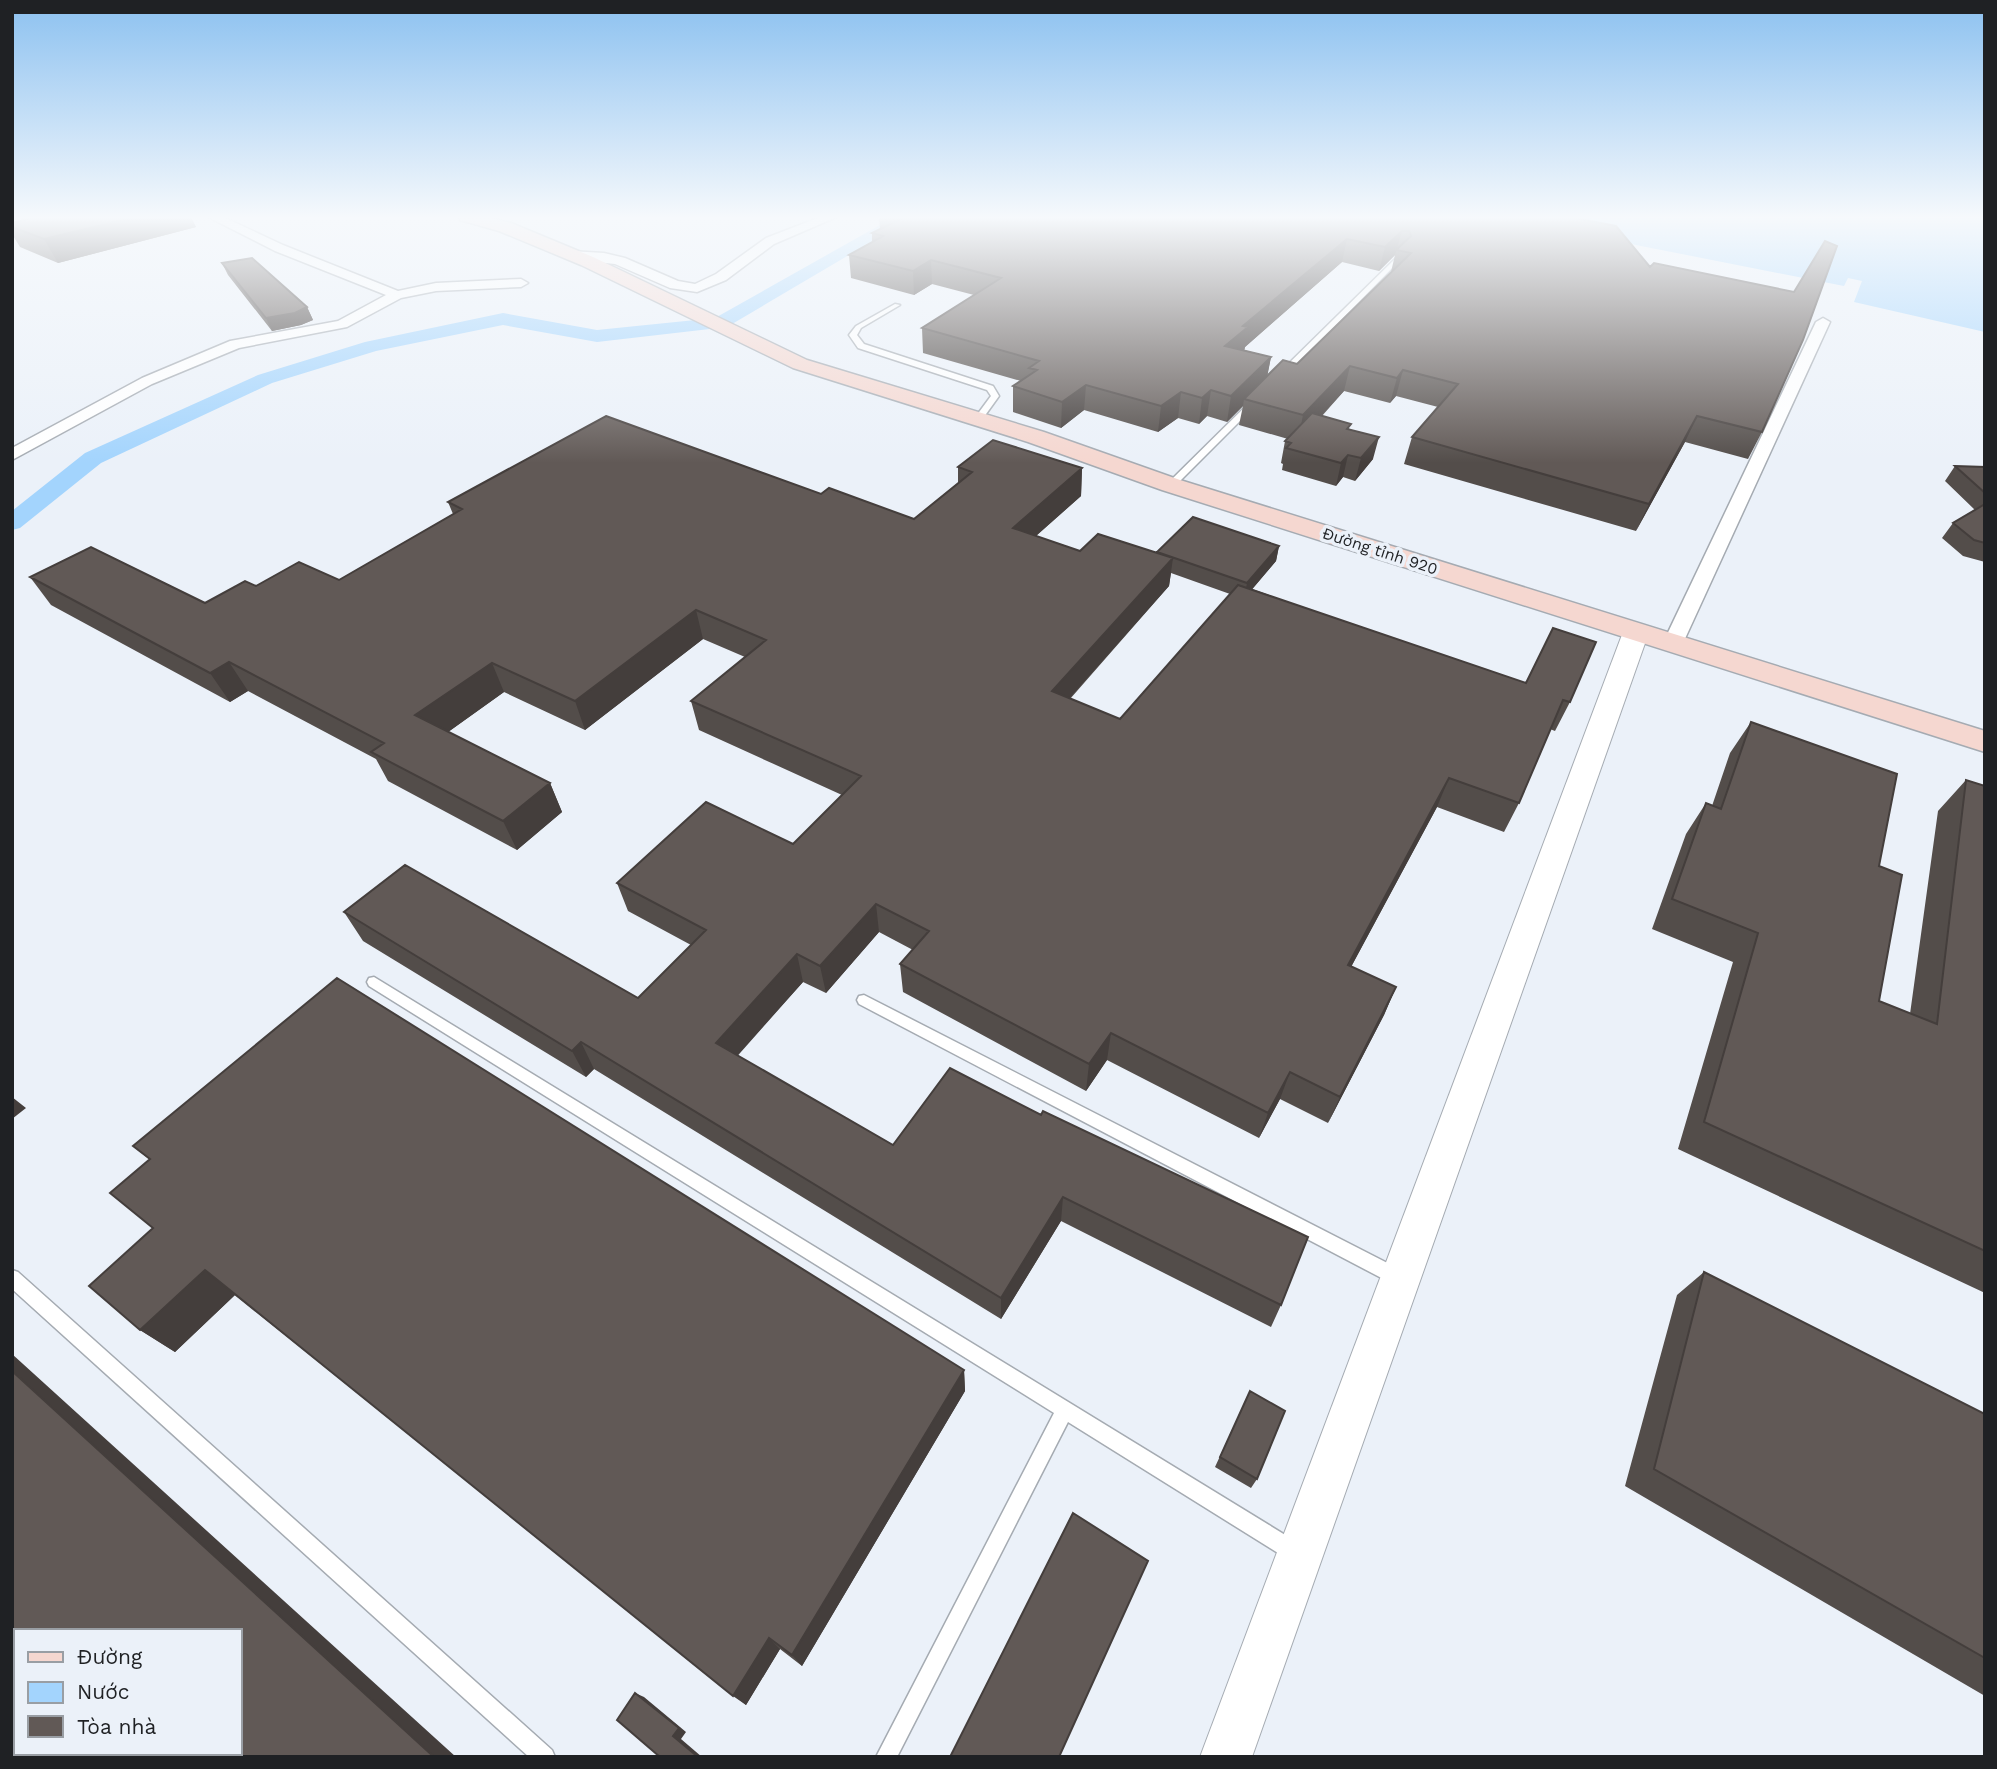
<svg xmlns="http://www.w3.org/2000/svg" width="1997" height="1769" font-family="'Work Sans',sans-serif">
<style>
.water{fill:#a3d4fd}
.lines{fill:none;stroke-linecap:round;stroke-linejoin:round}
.canal{fill:#a3d4fd;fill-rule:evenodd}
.service-casing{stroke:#a5abb2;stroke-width:3}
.minor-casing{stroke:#a5abb2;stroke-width:3}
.tertiary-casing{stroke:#a5abb2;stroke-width:2}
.secondary-casing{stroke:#a5abb2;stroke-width:3}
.service{fill:#fff;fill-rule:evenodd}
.minor{fill:#fff;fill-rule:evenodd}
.tertiary{fill:#fff;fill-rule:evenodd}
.secondary{fill:#f5d7d0;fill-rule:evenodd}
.wall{fill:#534d4a;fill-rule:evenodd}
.shaded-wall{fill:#443e3c}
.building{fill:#615956;stroke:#443e3c;stroke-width:2;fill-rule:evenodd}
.labels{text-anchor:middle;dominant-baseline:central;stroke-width:7;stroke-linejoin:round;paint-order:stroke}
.far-street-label{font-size:16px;fill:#1f2124;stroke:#ebf1f9}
</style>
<rect width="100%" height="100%" fill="#ebf1f9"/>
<path class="water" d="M 1489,216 L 1985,216 L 1985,332 L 1854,302 L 1862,281 L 1848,278 L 1844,286 Z"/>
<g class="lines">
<path class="canal" d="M 896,216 L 915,216 L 727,327 L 597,342 L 503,325 L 376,351 L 272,383 L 101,463 L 20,528 L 12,530 L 12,511 L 85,453 L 258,375 L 365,342 L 503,313 L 597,330 L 715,318 Z"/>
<g class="service-casing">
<path id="service" d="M 1398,256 L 1403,257 L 1286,376 L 1280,376 L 1280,372 Z
M 895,304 L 900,305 L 861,328 L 857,335 L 864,344 L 993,386 L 999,396 L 981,421 L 974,419 L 991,396 L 987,390 L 858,348 L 849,335 L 856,326 Z
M 1250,402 L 1257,404 L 1174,487 L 1168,487 L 1168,483 Z
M 374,977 L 1300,1544 L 1302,1551 L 1300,1558 L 1293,1560 L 1286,1558 L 1068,1422 L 897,1757 L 876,1757 L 1054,1413 L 369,986 L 367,982 L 369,978 Z
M 864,995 L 1403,1271 L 1405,1277 L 1403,1283 L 1397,1285 L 1391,1283 L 859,1004 L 857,1000 L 859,996 Z
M 12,1270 L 18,1272 L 552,1750 L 555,1757 L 529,1757 L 12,1289 Z"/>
</g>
<g class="minor-casing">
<path id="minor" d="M 206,216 L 221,216 L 283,245 L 398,291 L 436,283 L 521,279 L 528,283 L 521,287 L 436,291 L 401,298 L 347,327 L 239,348 L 152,384 L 12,460 L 12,448 L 142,378 L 230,341 L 338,321 L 386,295 L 275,251 Z
M 823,216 L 839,216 L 774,244 L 726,280 L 697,292 L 670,288 L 615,264 L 570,259 L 564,255 L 570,251 L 604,253 L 625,258 L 678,281 L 695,284 L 716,274 L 766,238 Z
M 1823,318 L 1830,322 L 1683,643 L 1680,647 L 1666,647 L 1663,643 L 1816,322 Z"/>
</g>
<g class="tertiary-casing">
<path id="tertiary" d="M 1636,624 L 1645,627 L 1649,632 L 1252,1757 L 1200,1757 L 1623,632 L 1627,627 Z"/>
</g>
<g class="secondary-casing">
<path id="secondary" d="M 458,216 L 484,216 L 511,223 L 593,257 L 807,360 L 1044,432 L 1180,480 L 1985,731 L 1985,752 L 1162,490 L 1028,442 L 793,368 L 581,265 L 499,231 L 460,220 Z"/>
</g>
<use href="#service" class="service"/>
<use href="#minor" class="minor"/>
<use href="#tertiary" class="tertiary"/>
<use href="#secondary" class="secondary"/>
</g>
<path class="wall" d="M 16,216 L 190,216 L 196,227 L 58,263 L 20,247 L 12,234 L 12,223 L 24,220 Z
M 879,216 L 1569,216 L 1762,432 L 1748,459 L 1685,442 L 1636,531 L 1404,464 L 1412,437 L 1438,407 L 1396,396 L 1390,403 L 1344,391 L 1322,416 L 1350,429 L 1373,459 L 1355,481 L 1343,477 L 1336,486 L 1282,470 L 1283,464 L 1281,463 L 1285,441 L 1288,439 L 1239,425 L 1243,406 L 1227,422 L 1207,416 L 1199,424 L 1178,418 L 1158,432 L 1084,410 L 1061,428 L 1013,412 L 1013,386 L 1021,381 L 923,353 L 922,328 L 974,295 L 932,284 L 914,295 L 851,278 L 849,255 L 872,242 L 872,233 L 880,229 ZM 1395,255 L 1391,272 L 1297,364 L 1267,376 L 1271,357 L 1244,350 L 1245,347 L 1342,262 L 1379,271 Z
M 222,263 L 307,307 L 313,320 L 301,325 L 272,331 L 228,275 Z
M 1955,466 L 1985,467 L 1985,562 L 1963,556 L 1942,538 L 1953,523 L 1975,510 L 1945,481 Z
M 958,467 L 1082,468 L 1081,496 L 1036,536 L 1080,551 L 1157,553 L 1279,546 L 1276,561 L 1252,589 L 1570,702 L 1555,731 L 1550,729 L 1519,803 L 1504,832 L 1437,807 L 1351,967 L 1396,987 L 1384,1015 L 1328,1123 L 1280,1099 L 1259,1138 L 1107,1060 L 1086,1091 L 903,992 L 900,964 L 913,950 L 879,932 L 826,993 L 803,982 L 737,1055 L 893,1145 L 950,1068 L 1281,1305 L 1271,1327 L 1061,1221 L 1001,1319 L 594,1069 L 586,1077 L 363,941 L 344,912 L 638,998 L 691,945 L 628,911 L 617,883 L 793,844 L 842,795 L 699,730 L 691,701 L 745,657 L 703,639 L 585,730 L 504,692 L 448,732 L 550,783 L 562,812 L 517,850 L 388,781 L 376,759 L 248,691 L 230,702 L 51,605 L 30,577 L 205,603 L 256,586 L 339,580 L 453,514 L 448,502 L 821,494 L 914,519 L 958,483 ZM 1171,573 L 1230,594 L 1120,719 L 1070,699 L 1169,586 Z
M 1751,722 L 1879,866 L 1879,1001 L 1910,1014 L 1938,811 L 1966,780 L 1985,786 L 1985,1293 L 1678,1149 L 1733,962 L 1652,929 L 1686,834 L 1706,803 L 1712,806 L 1730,753 Z
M 133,1146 L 964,1370 L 965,1391 L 802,1666 L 780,1649 L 746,1705 L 235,1295 L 175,1352 L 140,1330 L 153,1228 L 150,1160 Z
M 1704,1272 L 1985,1414 L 1985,1696 L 1625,1486 L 1677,1295 Z
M 1250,1391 L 1257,1479 L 1251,1488 L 1215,1467 Z"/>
<path class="shaded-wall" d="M 140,216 L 190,216 L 196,227 L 58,263 L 44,239 Z
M 1402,231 L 1395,255 L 1379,271 L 1385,247 Z
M 1347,239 L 1342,262 L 1245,347 L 1244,352 L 1225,346 L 1243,326 Z
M 931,260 L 932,284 L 914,295 L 913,271 Z
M 307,307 L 313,320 L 301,325 L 272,331 L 266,318 Z
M 1271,357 L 1266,383 L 1244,399 L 1243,406 L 1227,422 L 1231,396 Z
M 1350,366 L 1344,391 L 1298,441 L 1303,415 Z
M 1403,370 L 1396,396 L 1390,403 L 1397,378 Z
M 1086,385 L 1084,410 L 1061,428 L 1062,402 Z
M 1211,390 L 1207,416 L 1199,424 L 1202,398 Z
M 1181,392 L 1178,418 L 1158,432 L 1161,406 Z
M 1697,416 L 1685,442 L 1636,531 L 1649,504 Z
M 1379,437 L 1373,459 L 1355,481 L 1361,458 Z
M 1348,455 L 1343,477 L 1336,486 L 1341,463 Z
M 1082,468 L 1081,496 L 1012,557 L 1013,528 Z
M 1279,546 L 1276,561 L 1244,599 L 1247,583 Z
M 1173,558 L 1169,586 L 1050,720 L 1052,691 Z
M 696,610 L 703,639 L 585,730 L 575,701 Z
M 229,662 L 248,691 L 230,702 L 210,673 Z
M 492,663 L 504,692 L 430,745 L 415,715 Z
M 1449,778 L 1437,807 L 1337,993 L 1348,965 Z
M 550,783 L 562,812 L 517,850 L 503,821 Z
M 876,904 L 879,932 L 826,993 L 820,966 Z
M 797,954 L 803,982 L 725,1070 L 716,1043 Z
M 1396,987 L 1384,1015 L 1328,1123 L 1340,1097 Z
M 1111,1033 L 1107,1060 L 1086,1091 L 1089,1064 Z
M 581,1042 L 594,1069 L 586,1077 L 572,1051 Z
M 1290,1072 L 1280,1099 L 1259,1138 L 1268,1113 Z
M 12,1097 L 26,1108 L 12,1119 Z
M 1063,1197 L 1061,1221 L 1001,1319 L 1001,1298 Z
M 205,1270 L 236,1294 L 175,1352 L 140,1330 Z
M 12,1354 L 456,1757 L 434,1757 L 12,1371 Z
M 964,1370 L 965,1391 L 802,1666 L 792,1655 Z
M 769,1638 L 780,1649 L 746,1705 L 733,1696 Z
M 635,1693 L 644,1697 L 686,1732 L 681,1739 L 702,1757 L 698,1757 L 673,1736 Z"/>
<path class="building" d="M 40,216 L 140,216 L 44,239 L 12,227 L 12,223 Z
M 900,216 L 1565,216 L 1616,226 L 1650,267 L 1654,263 L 1794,292 L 1825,241 L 1837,246 L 1803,340 L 1762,432 L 1697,416 L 1649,504 L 1412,437 L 1458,384 L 1403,370 L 1397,378 L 1350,366 L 1303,415 L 1244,399 L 1283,360 L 1297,364 L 1411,253 L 1396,250 L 1411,236 L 1409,231 L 1402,231 L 1385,247 L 1347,239 L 1243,326 L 1248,327 L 1225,346 L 1271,357 L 1231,396 L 1211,390 L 1202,398 L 1181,392 L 1161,406 L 1086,385 L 1062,402 L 1013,386 L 1037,370 L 1029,368 L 1039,361 L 922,328 L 1001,278 L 931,260 L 913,271 L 849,255 L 883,236 L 872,233 L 905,217 Z
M 252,258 L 307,307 L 295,313 L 266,318 L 222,263 Z
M 1312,413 L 1351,424 L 1347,429 L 1379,437 L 1361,458 L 1348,455 L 1341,463 L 1286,448 L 1291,443 L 1285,441 Z
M 606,416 L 821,494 L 829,488 L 914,519 L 972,472 L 958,467 L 993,440 L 1082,468 L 1013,528 L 1080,551 L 1098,534 L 1173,558 L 1052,691 L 1120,719 L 1238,585 L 1526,683 L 1553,628 L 1596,642 L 1570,702 L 1563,700 L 1519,803 L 1449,778 L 1348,965 L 1396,987 L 1340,1097 L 1290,1072 L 1268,1113 L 1111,1033 L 1089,1064 L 900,964 L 929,931 L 876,904 L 820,966 L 797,954 L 716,1043 L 893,1145 L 950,1068 L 1041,1115 L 1043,1111 L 1308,1237 L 1281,1305 L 1063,1197 L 1001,1298 L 581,1042 L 572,1051 L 344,912 L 405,865 L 638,998 L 706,930 L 617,883 L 706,802 L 793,844 L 861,776 L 691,701 L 766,640 L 696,610 L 575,701 L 492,663 L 415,715 L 550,783 L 503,821 L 371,752 L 384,743 L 229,662 L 210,673 L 30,577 L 91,547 L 205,603 L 245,581 L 256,586 L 299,562 L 339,580 L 462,509 L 448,502 Z
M 1955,466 L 1985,467 L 1985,493 Z
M 1985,504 L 1985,543 L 1974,540 L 1953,523 Z
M 1193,517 L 1279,546 L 1247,583 L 1157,552 Z
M 1751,722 L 1897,774 L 1879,866 L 1902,875 L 1879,1001 L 1937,1024 L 1966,780 L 1985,786 L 1985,1251 L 1704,1122 L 1758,933 L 1672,899 L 1706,803 L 1721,809 Z
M 337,978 L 964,1370 L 792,1655 L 769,1638 L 733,1696 L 205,1270 L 140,1330 L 89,1286 L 153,1228 L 110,1193 L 150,1159 L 133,1146 Z
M 1704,1272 L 1985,1414 L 1985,1658 L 1654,1469 Z
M 12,1371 L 434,1757 L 12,1757 ZM 16,1631 L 240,1631 L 240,1753 L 16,1753 Z
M 1250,1391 L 1285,1411 L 1257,1479 L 1220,1457 Z
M 1073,1513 L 1148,1561 L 1059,1757 L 950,1757 Z
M 635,1693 L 679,1728 L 673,1736 L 698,1757 L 660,1757 L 617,1720 Z"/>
<linearGradient id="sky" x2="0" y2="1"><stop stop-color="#8cc1f0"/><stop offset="0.47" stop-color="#f6f9fc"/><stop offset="1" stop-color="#f6f9fc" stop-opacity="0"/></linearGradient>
<rect width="1997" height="463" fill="url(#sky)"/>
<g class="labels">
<g class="far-street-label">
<text transform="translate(1380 551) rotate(18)">Đường tỉnh 920</text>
</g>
</g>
<rect width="1997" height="1769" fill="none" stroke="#1f2124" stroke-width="28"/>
<rect x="14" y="1629" width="228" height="126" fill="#ebf1f9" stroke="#999ea4" stroke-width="2"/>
<rect x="28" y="1652" width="35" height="10" fill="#f5d7d0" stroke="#999ea4" stroke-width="2"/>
<text x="77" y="1664" font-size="21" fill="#1f2124">Đường</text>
<rect x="28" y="1682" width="35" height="21" fill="#a3d4fd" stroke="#999ea4" stroke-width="2"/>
<text x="77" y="1699" font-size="21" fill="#1f2124">Nước</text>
<rect x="28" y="1716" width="35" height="21" fill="#615956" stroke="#999ea4" stroke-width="2"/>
<text x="77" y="1734" font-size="21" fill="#1f2124">Tòa nhà</text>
</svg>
